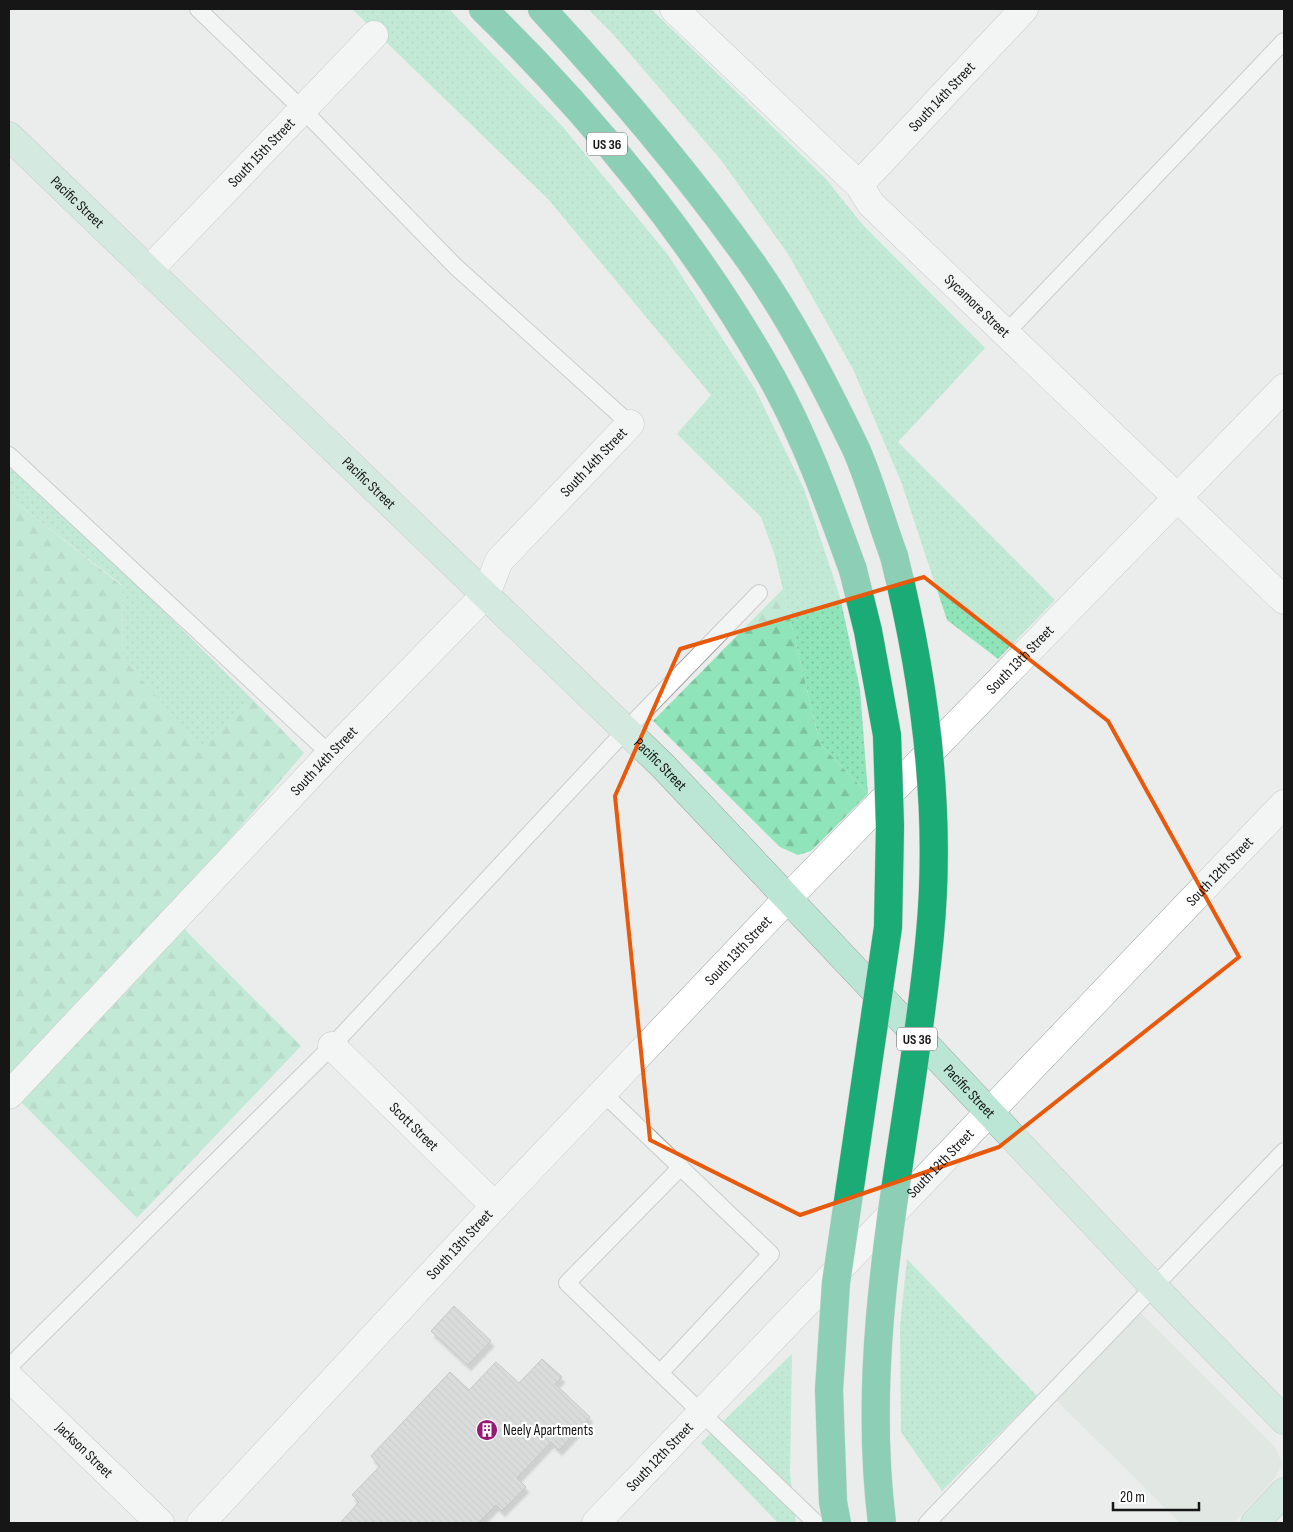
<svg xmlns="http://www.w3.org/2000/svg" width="1293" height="1532" font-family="'Sofia Sans Condensed',sans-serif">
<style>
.built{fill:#d7e2dc}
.grass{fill:url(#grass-dots)}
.forest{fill:url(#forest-firs)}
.building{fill:url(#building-back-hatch);stroke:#969997;filter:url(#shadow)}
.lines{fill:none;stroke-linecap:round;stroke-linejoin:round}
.lane-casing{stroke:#a2a5a3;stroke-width:18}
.street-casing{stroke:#a2a5a3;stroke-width:29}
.secondary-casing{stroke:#a2a5a3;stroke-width:29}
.highway-casing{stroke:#c7c7c7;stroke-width:29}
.lane{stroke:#fff;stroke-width:16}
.street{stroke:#fff;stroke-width:28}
.secondary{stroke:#bbe6d6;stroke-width:28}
.highway{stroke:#1bab76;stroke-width:28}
.highway-bridge-casing{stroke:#c7c7c7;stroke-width:29;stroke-linecap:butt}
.highway-bridge{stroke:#1bab76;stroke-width:28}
.marked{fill:none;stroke:#e8590c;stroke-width:4;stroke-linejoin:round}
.labels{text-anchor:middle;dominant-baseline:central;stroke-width:4.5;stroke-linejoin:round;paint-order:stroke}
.shield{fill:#fff;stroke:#5b5c5b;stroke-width:1}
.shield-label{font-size:14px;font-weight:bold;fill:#151615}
.street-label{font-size:15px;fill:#151615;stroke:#fff}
.poi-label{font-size:15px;fill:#151615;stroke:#fff;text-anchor:start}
</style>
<defs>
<pattern id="grass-dots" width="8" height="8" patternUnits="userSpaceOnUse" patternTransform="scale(1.25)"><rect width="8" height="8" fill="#90e4ba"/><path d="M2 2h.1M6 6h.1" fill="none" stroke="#7bc39f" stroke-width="1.8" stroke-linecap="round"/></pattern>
<pattern id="forest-firs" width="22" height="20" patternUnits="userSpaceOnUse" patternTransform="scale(1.25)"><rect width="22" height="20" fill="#90e4ba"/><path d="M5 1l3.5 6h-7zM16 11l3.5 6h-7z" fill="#7bc39f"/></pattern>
<pattern id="building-back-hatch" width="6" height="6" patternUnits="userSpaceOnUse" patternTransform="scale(1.25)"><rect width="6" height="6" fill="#c5c8c7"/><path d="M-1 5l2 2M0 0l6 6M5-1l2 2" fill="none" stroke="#a8abaa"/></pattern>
<filter id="shadow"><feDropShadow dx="3" dy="5.5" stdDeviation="1" flood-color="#0004"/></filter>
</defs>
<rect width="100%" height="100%" fill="#eaedeb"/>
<path class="built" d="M 1141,1313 L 1275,1447 L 1282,1463 L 1275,1478 L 1234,1523 L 1180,1523 L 1057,1401 Z"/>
<path class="grass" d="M 352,9 L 449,9 L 563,127 L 668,255 L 755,389 L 804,489 L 840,597 L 860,689 L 868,794 L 820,744 L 775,556 L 761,517 L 677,434 L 711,395 L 548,199 Z
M 588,9 L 651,9 L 826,179 L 862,224 L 985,348 L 898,442 L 1055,600 L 998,659 L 947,620 L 902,484 L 853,369 L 788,254 L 721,160 L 613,34 Z
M 9,457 L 253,700 L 202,750 L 123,658 L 122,585 L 9,497 Z
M 907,1259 L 1037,1396 L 942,1491 L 901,1432 L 900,1326 Z
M 792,1354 L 790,1473 L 796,1523 L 778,1523 L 701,1443 Z"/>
<path class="forest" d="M 9,497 L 122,586 L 123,658 L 202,749 L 253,700 L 304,753 L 169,910 L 189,934 L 301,1046 L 137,1218 L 9,1090 Z
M 783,589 L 820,744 L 868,794 L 811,851 L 798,855 L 780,847 L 653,721 Z"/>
<path class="building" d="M 454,1306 L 491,1341 L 468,1365 L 431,1331 Z
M 542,1359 L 562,1377 L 555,1384 L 590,1417 L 559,1450 L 551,1442 L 517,1478 L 526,1487 L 502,1511 L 496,1505 L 478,1523 L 340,1523 L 359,1502 L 352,1495 L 380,1466 L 371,1456 L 450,1372 L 469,1390 L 496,1362 L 519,1383 Z"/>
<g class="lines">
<g class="lane-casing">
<path id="lane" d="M 198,9 L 304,111 L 455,266 L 630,424
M 1006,333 L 1284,41
M 9,455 L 330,754
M 603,1093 L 771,1254 L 660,1373 L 816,1523
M 9,1367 L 332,1046 L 626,730 L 759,593
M 660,1373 L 567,1283 L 681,1167
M 927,1523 L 1284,1151"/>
</g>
<g class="street-casing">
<g id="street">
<path id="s1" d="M 674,9 L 859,185 L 871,204 L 1284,600"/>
<path id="s2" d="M 859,185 L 1024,9"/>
<path id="s3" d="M 148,271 L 374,35"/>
<path id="s4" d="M 332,1046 L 495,1206"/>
<path id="s5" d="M 9,1095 L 330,754 L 486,594 L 499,561 L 630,424"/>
<path id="s6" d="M 9,1377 L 160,1523"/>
<path id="s7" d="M 201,1523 L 495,1206 L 788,898 L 1284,388"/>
<path id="s8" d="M 596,1523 L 1284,804"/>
</g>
</g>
<g class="secondary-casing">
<g id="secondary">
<path id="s9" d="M 9,136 L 663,766 L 1154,1287 L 1284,1420"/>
<path d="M 1255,1523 L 1284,1492"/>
</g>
</g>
<g class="highway-casing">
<path id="highway" d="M 483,9 C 592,115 698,245 772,378 C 806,439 829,504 853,570
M 542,9 C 616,89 687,172 751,262 C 792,320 825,385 856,449 C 871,483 881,521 894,556"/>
</g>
<use href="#lane" class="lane"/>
<use href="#street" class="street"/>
<use href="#secondary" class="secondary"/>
<use href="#highway" class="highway"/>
<g class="highway-bridge-casing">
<path id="highway-bridge" d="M 837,1523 L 833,1502 L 829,1390 L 836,1283 L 888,927 L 890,826 L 887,735 L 868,631 L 853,570
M 882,1523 C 857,1324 912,1131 930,934 C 942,807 925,680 894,556"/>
</g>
<use href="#highway-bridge" class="highway-bridge"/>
</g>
<path d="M0 0H1293V1532H0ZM 924,577 L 1108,721 L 1239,957 L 999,1147 L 800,1215 L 650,1140 L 615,796 L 680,649 Z" fill="#eaedeb" fill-opacity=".55" fill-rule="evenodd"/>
<path class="marked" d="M 924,577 L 1108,721 L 1239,957 L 999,1147 L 800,1215 L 650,1140 L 615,796 L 680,649 Z"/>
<defs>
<g id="building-disc" transform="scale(1.125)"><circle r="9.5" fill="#961b75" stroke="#fff"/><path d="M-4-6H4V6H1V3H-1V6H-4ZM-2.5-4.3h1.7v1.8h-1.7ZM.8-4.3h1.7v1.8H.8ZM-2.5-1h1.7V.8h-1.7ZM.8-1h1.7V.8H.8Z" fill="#fff"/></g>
</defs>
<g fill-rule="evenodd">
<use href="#building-disc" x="487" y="1430"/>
</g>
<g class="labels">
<g class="shield">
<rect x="587" y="132.5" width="40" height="23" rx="4"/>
<rect x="897" y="1027.5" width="40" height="23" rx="4"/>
</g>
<g class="shield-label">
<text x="607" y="144">US 36</text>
<text x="917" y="1039">US 36</text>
</g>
<g class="street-label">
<text stroke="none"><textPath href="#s2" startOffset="121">South 14th Street</textPath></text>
<text stroke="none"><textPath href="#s3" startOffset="164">South 15th Street</textPath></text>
<text stroke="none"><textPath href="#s9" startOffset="95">Pacific Street</textPath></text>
<text stroke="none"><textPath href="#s1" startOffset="425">Sycamore Street</textPath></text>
<text stroke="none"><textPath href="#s5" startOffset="864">South 14th Street</textPath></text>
<text stroke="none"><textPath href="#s9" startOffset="500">Pacific Street</textPath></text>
<text stroke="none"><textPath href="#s7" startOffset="1190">South 13th Street</textPath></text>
<text stroke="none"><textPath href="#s5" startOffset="459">South 14th Street</textPath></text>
<text stroke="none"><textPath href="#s9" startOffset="905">Pacific Street</textPath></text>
<text stroke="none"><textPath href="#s8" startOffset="902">South 12th Street</textPath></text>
<text stroke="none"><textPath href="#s7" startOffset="785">South 13th Street</textPath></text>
<text stroke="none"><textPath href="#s9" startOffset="1355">Pacific Street</textPath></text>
<text stroke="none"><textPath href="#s4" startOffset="115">Scott Street</textPath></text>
<text stroke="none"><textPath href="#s8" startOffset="498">South 12th Street</textPath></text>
<text stroke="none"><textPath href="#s7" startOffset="380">South 13th Street</textPath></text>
<text stroke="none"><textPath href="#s6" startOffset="105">Jackson Street</textPath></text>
<text stroke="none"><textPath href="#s8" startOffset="92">South 12th Street</textPath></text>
</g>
<g class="poi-label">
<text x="503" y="1430">Neely Apartments</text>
</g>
</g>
<rect width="1293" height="1532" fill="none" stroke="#151615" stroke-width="20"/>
<path d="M1113 1502v8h86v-8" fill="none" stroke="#151615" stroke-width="2.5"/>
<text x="1120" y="1502" font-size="15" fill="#151615" stroke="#ffffff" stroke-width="4" paint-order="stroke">20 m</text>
</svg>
